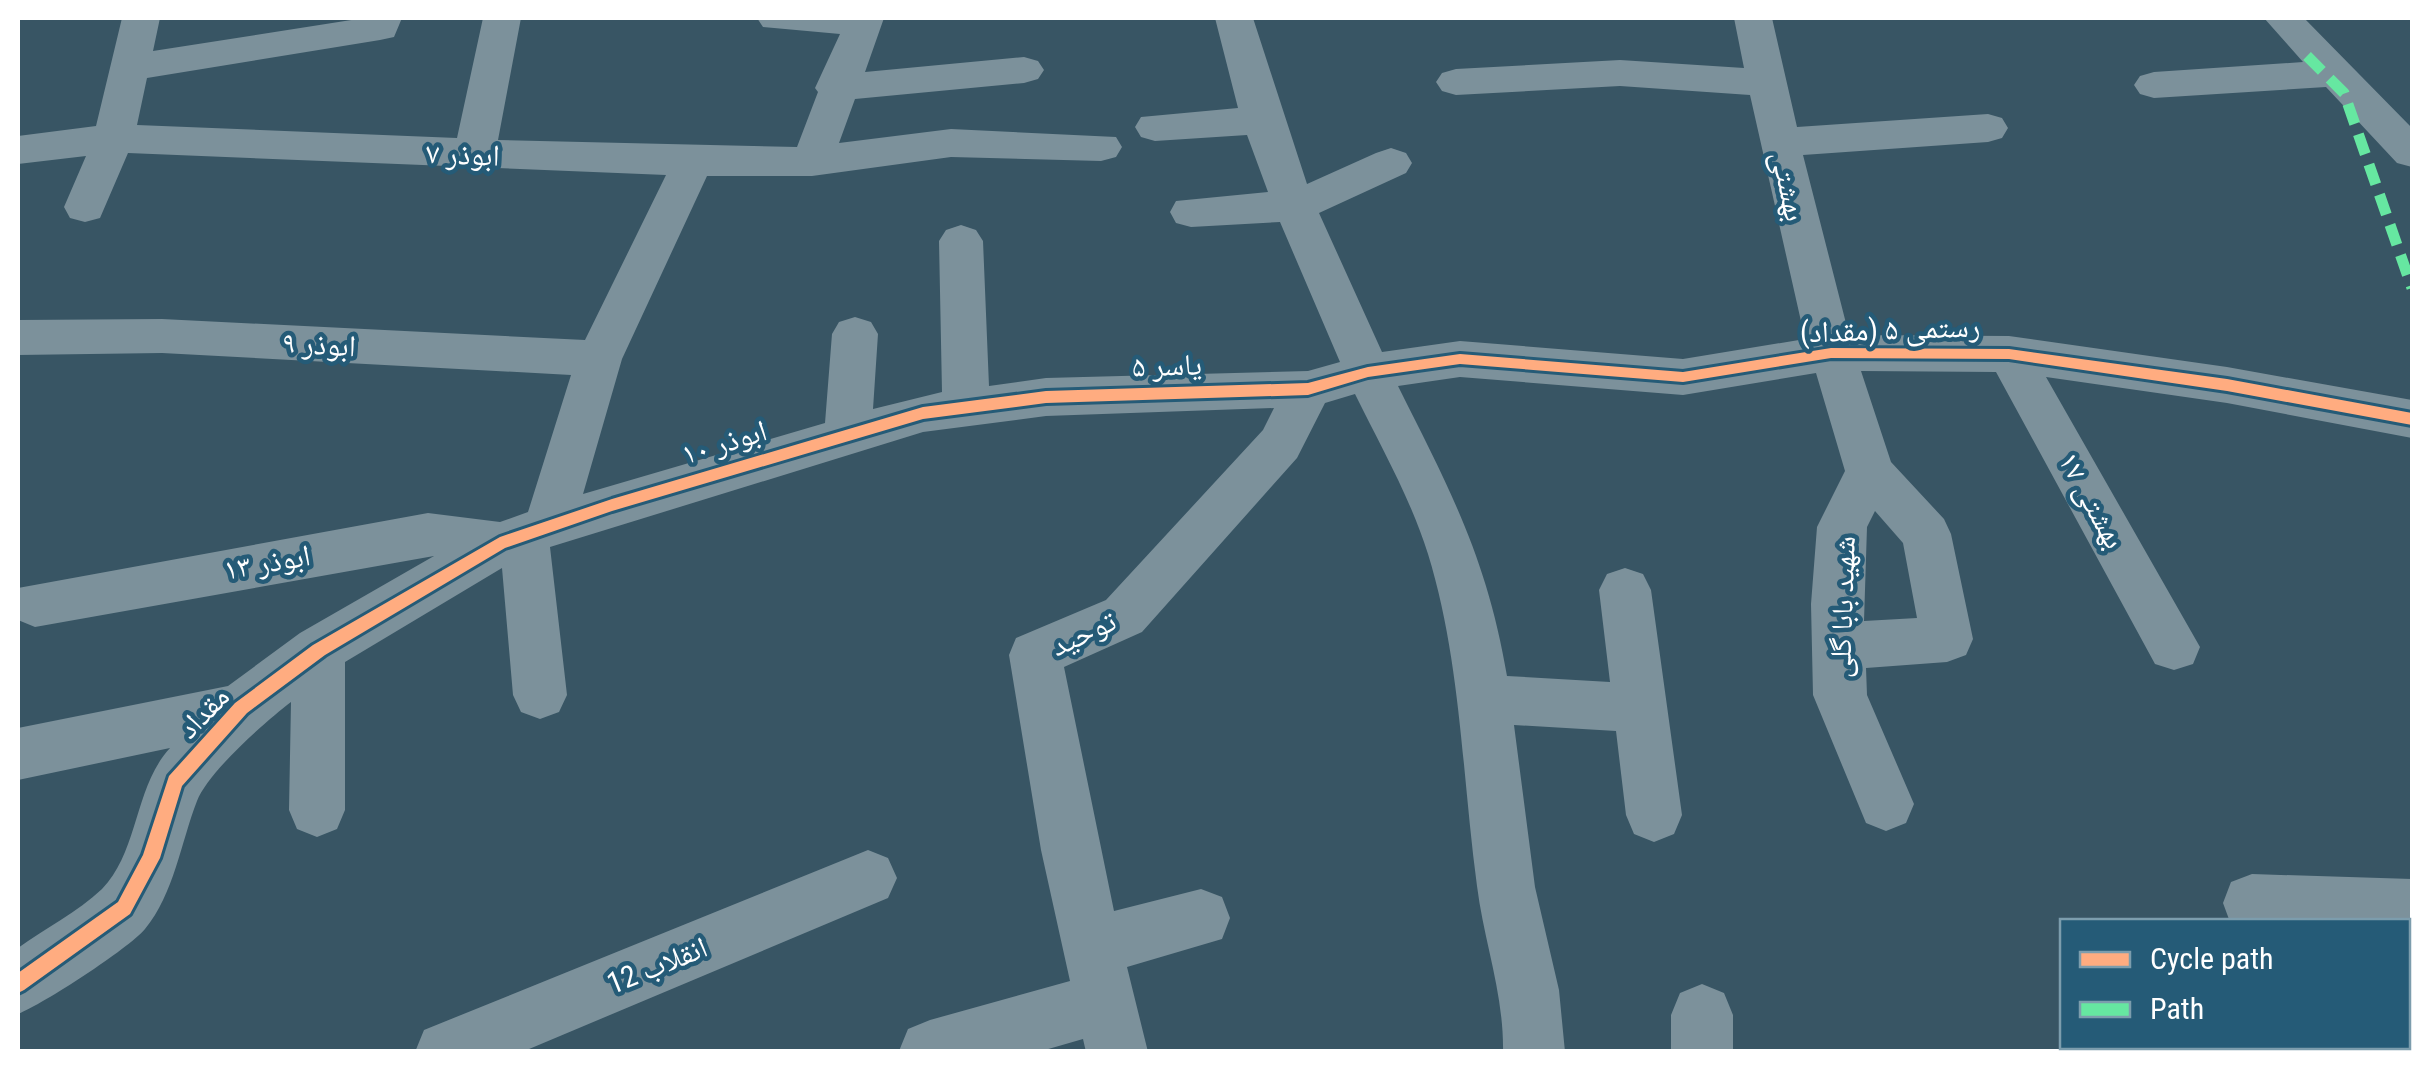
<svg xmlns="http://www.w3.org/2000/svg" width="2430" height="1069" font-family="'Roboto Condensed','Noto Naskh Arabic',sans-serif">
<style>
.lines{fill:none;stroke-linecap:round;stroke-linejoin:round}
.street{fill:#7c919b;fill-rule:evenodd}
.quiet{stroke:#66e7a1;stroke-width:11;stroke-dasharray:21 11;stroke-linecap:butt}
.cycleway-casing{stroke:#255b77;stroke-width:6}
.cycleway{fill:#ffac80;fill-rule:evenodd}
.labels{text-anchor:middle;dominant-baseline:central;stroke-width:9;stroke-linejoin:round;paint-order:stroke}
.street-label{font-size:30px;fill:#fff;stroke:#255b77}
</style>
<rect width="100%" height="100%" fill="#385564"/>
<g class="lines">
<path class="street" d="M 122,18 L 160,18 L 153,51 L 364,18 L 402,18 L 394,37 L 380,40 L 147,78 L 137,125 L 457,138 L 483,18 L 521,18 L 498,140 L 797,147 L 818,92 L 815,88 L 840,34 L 763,27 L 757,18 L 884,18 L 865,72 L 1024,57 L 1038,61 L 1044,70 L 1038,79 L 1024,83 L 855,99 L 839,143 L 951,129 L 1116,137 L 1122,147 L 1116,157 L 1101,161 L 951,157 L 812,176 L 707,176 L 622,359 L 583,494 L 825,423 L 832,334 L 839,322 L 855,317 L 871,322 L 878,334 L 873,409 L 942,392 L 939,241 L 946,230 L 961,225 L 976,230 L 983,241 L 989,386 L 1046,378 L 1308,371 L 1340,362 L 1280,222 L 1191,227 L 1176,223 L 1170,212 L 1176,201 L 1268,192 L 1247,135 L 1155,141 L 1141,137 L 1135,127 L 1141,117 L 1238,108 L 1215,18 L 1253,18 L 1307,184 L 1376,153 L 1391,148 L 1406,153 L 1412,163 L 1406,173 L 1319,213 L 1382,352 L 1460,341 L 1683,359 L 1805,339 L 1750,95 L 1620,86 L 1456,95 L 1442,91 L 1436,82 L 1442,73 L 1456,69 L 1620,60 L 1744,68 L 1734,18 L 1772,18 L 1797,127 L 1988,114 L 2002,118 L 2008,128 L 2002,138 L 1988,142 L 1803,155 L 1849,335 L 2009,336 L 2227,367 L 2412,400 L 2412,438 L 2227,403 L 2046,377 L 2200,647 L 2193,664 L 2174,670 L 2155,664 L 1996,372 L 1861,371 L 1891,462 L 1944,519 L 1951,534 L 1973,639 L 1966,655 L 1947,662 L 1866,668 L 1867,695 L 1914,804 L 1906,823 L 1886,831 L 1866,823 L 1813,695 L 1811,604 L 1817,527 L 1845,471 L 1816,373 L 1683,395 L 1460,377 L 1398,386 C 1450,490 1487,558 1507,676 L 1610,682 L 1599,590 L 1607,574 L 1625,568 L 1643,574 L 1651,590 L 1682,815 L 1674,834 L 1654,842 L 1634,834 L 1626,815 L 1616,731 L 1514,725 L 1535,887 L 1559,990 L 1565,1052 L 1503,1052 C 1504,994 1484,942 1477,886 C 1462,775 1461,661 1428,554 C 1410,497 1381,447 1355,394 L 1325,403 L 1297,458 L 1142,632 L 1064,667 L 1114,911 L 1201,889 L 1222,897 L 1230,918 L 1222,939 L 1127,967 L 1148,1052 L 1086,1052 L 1083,1039 L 1038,1052 L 899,1051 L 908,1029 L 930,1020 L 1070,981 L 1041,850 L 1009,655 L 1016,638 L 1106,600 L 1263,430 L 1274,408 L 1046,416 L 923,432 L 550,547 L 567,695 L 559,712 L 540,719 L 521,712 L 513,695 L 502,568 L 345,662 L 345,810 L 337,829 L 317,837 L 297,829 L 289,810 L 291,702 C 266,721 208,772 197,801 C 181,842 174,894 145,929 C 128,949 43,1004 18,1014 L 18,948 C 44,929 78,912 102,889 C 139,851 134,787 170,748 L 18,780 L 18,728 L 228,686 L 300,633 L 434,556 L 35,627 L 18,620 L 18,588 L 428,513 L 500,522 L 528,512 L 571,375 L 162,353 L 18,355 L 18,320 L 162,319 L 585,340 L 666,175 L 128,153 L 100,218 L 85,222 L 70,218 L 64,207 L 86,156 L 18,164 L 18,136 L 96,126 ZM 1875,511 L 1903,543 L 1917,618 L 1864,621 L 1867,527 Z
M 2264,18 L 2304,18 L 2412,128 L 2412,167 L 2397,163 L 2326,87 L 2154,98 L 2140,94 L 2134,85 L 2140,76 L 2154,72 L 2303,62 Z
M 868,850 L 888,858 L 897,878 L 888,898 L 522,1052 L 415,1052 L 424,1030 Z
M 2252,874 L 2412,879 L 2412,937 L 2408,937 L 2408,922 L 2230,922 L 2223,903 L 2231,882 Z
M 1702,984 L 1724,993 L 1733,1015 L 1733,1052 L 1671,1052 L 1671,1015 L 1680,993 Z"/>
<path class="quiet" d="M 2307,56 L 2344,93 L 2412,288"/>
<g class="cycleway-casing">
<path id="cycleway" d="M 1831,348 L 2009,349 L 2227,379 L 2412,413 L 2412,425 L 2227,391 L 2009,359 L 1831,358 L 1683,382 L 1460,364 L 1368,377 L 1308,395 L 1046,403 L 923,419 L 612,511 L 505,548 L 325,655 L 247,713 L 182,786 L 160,858 L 130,914 L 24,990 L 18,993 L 18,973 L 118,902 L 143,855 L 169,776 L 235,703 L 313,645 L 500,537 L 612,499 L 923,407 L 1046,391 L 1308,383 L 1368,367 L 1460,354 L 1683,372 Z"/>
</g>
<use href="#cycleway" class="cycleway"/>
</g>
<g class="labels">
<g class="street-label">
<text transform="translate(463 154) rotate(2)">ابوذر ۷</text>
<text transform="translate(1789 186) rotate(78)">بهشتی</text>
<text transform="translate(1890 329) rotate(-2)">رستمی ۵ (مقداد)</text>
<text transform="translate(319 344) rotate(3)">ابوذر ۹</text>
<text transform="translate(1167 365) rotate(-2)">یاسر ۵</text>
<text transform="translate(724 442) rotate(-17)">ابوذر ۱۰</text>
<text transform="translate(2092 500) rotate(61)">بهشتی ۱۷</text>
<text transform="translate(267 562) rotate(-10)">ابوذر ۱۳</text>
<text transform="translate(1842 607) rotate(-88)">شهید بابا گلی</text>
<text transform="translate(1083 633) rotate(-25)">توحید</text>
<text transform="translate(203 712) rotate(-46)">مقداد</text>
<text transform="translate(657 965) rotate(-22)">انقلاب 12</text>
</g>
</g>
<rect width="2430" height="1069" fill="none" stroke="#ffffff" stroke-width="40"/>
<rect x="2060" y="919" width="350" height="130" fill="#255b77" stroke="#7c9dad" stroke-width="2.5"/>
<rect x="2080" y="952" width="50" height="15" fill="#ffac80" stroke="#7c9dad" stroke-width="2.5"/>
<text x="2150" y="969" font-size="30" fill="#ffffff">Cycle path</text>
<rect x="2080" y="1002" width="50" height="15" fill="#66e7a1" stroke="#7c9dad" stroke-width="2.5"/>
<text x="2150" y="1019" font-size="30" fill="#ffffff">Path</text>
</svg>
